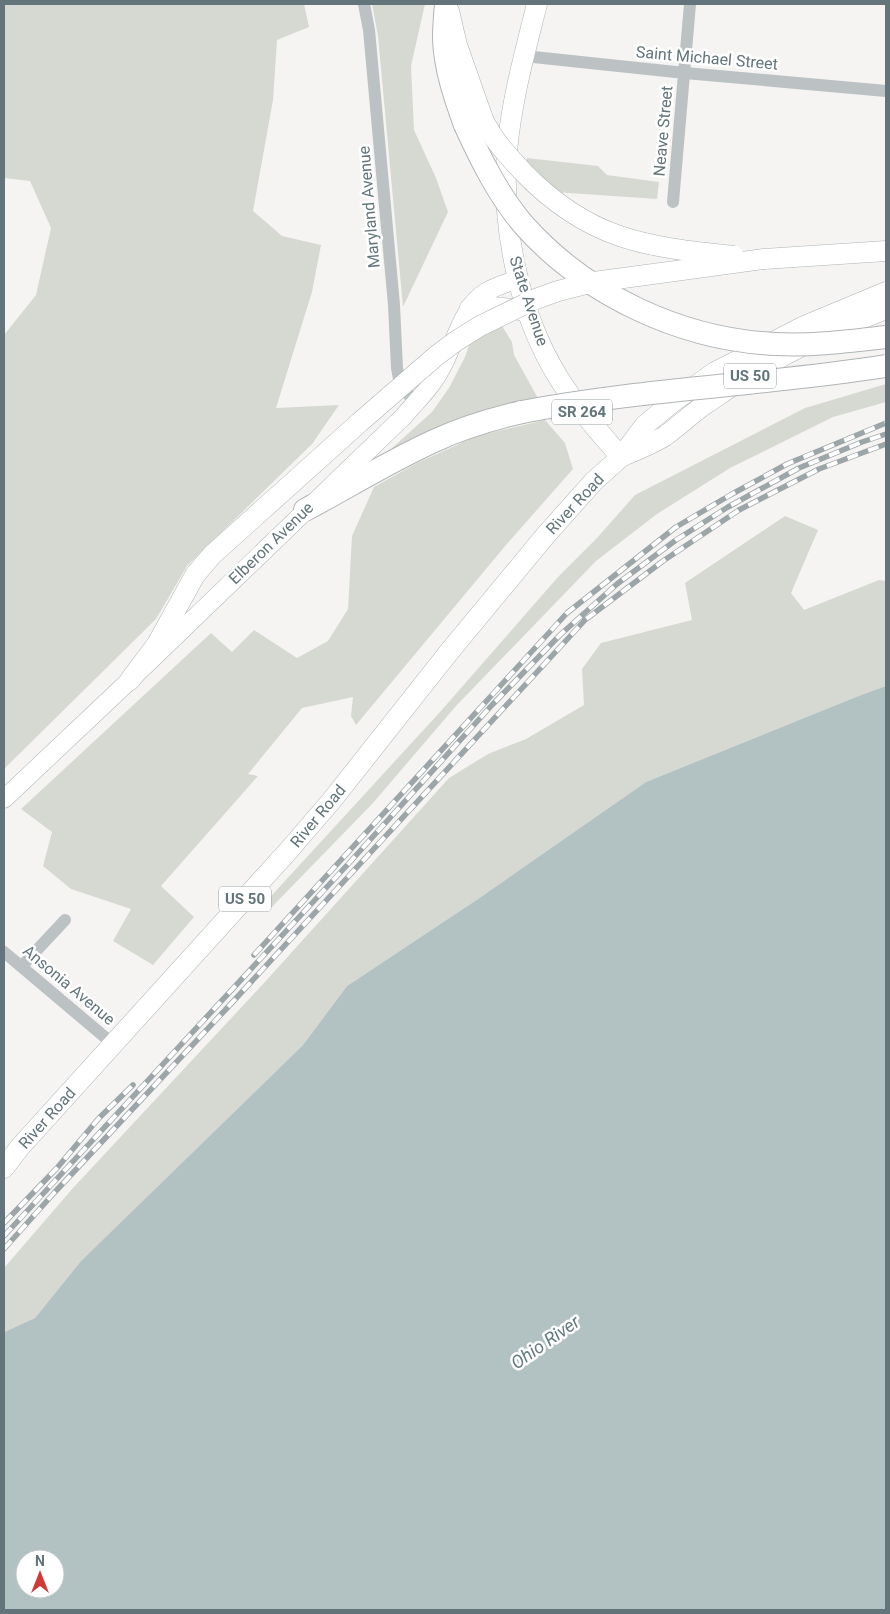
<svg xmlns="http://www.w3.org/2000/svg" width="890" height="1614" font-family="Roboto,sans-serif">
<style>
.green{fill:#d6d9d1}
.water{fill:#b2c1c2;fill-rule:evenodd}
.lines{fill:none;stroke-linecap:round;stroke-linejoin:round}
.secondary-casing{stroke:#acb4b6;stroke-width:19}
.primary-casing{stroke:#aeb4b5;stroke-width:21}
.highway-casing{stroke:#b0b4b6;stroke-width:24}
.street{stroke:#bcc1c3;stroke-width:12}
.secondary{stroke:#fff;stroke-width:18}
.primary{stroke:#fff;stroke-width:20}
.highway{stroke:#fff;stroke-width:22}
.rail-casing{stroke:#9ca5a7;stroke-width:5.5}
.rail{stroke:#fff;stroke-width:4;stroke-dasharray:11;stroke-linecap:butt}
.primary-bridge-casing{stroke:#aeb4b5;stroke-width:21;stroke-linecap:butt}
.highway-bridge-casing{stroke:#b0b4b6;stroke-width:24;stroke-linecap:butt}
.primary-bridge{stroke:#fff;stroke-width:20}
.highway-bridge{stroke:#fff;stroke-width:22}
.labels{text-anchor:middle;dominant-baseline:central;stroke-width:5;stroke-linejoin:round;paint-order:stroke}
.shield{fill:#fff;stroke:#929ea2;stroke-width:1}
.shield-label{font-size:15px;font-weight:bold;fill:#63757a}
.street-label{font-size:16px;fill:#63757a;stroke:#fff}
.water-label{font-size:18px;font-style:italic;fill:#637b7c;stroke:#fff}
</style>
<rect width="100%" height="100%" fill="#f5f4f2"/>
<path class="green" d="M 4,4 L 304,4 L 309,27 L 277,40 L 273,100 L 253,211 L 282,236 L 321,245 L 312,292 L 276,408 L 339,405 L 312,444 L 187,566 L 156,619 L 4,769 L 4,335 L 36,295 L 51,228 L 30,181 L 4,178 Z
M 372,4 L 425,4 L 411,66 L 414,130 L 436,178 L 448,212 L 403,307 L 378,36 Z
M 527,158 L 598,166 L 607,175 L 659,182 L 657,199 L 525,190 Z
M 502,326 L 512,342 L 514,355 L 539,400 L 395,453 L 392,448 L 432,412 L 449,388 L 465,357 L 470,343 Z
M 886,384 L 886,402 L 833,417 L 730,468 L 657,514 L 596,561 L 456,706 L 373,803 L 267,912 L 262,906 L 440,712 L 558,577 L 597,538 L 635,495 L 805,408 Z
M 545,420 L 565,443 L 573,469 L 506,545 L 356,725 L 351,716 L 353,697 L 302,708 L 248,774 L 258,776 L 161,886 L 194,917 L 153,965 L 113,941 L 131,909 L 71,889 L 43,866 L 52,832 L 21,809 L 211,633 L 232,652 L 254,630 L 297,658 L 328,641 L 348,609 L 352,536 L 374,487 L 417,463 L 477,436 Z
M 785,516 L 818,530 L 791,593 L 804,610 L 879,580 L 886,581 L 886,686 L 861,695 L 646,782 L 478,899 L 347,986 L 303,1045 L 81,1261 L 35,1318 L 4,1334 L 4,1268 L 73,1188 L 264,983 L 449,778 L 488,754 L 526,739 L 584,705 L 582,669 L 601,643 L 692,620 L 685,583 Z"/>
<path class="water" d="M 886,686 L 886,1610 L 4,1610 L 4,1334 L 5,1332 L 35,1318 L 81,1261 L 303,1045 L 347,986 L 478,899 L 646,782 L 861,695 ZM 25,1559 L 55,1559 L 55,1589 L 25,1589 Z"/>
<g class="lines">
<g class="secondary-casing">
<path id="secondary" d="M 4,799 L 130,680 L 404,416 C 417,400 433,386 442,367 C 454,345 464,304 486,292 C 496,286 508,283 518,279"/>
</g>
<g class="primary-casing">
<path id="primary" d="M 537,4 C 525,52 511,102 507,152 C 501,226 519,314 558,377 C 576,406 599,432 621,457
M 449,11 L 457,45 L 483,119
M 764,259 L 886,251
M 470,308 L 484,306 L 521,310
M 623,456 C 637,450 652,444 665,436 C 679,426 692,413 707,403 C 762,364 823,333 886,309
M 130,680 L 157,644 L 195,575 L 212,555 L 360,422
M 4,1168 L 20,1147 L 289,850 L 332,800 L 449,652 L 545,536 L 594,481 L 621,457 L 645,425 L 674,401 L 715,372 L 731,364 L 802,327 L 886,292"/>
</g>
<g class="highway-casing">
<path id="highway" d="M 446,4 C 445,15 444,27 444,39 C 445,68 455,98 465,125
M 305,510 C 348,487 390,461 434,441 C 462,428 492,419 522,412"/>
</g>
<path class="street" d="M 364,4 L 369,30 L 394,305 L 397,368 L 399,379 L 414,403
M 524,56 L 685,73 L 886,91
M 673,202 L 690,4
M 4,952 L 113,1044
M 22,966 L 65,920"/>
<use href="#secondary" class="secondary"/>
<use href="#primary" class="primary"/>
<use href="#highway" class="highway"/>
<g class="rail-casing">
<path id="rail" d="M 254,955 L 567,613 L 676,527 L 732,494 L 787,464 L 886,423
M 4,1223 L 57,1168 L 99,1118 L 133,1085
M 4,1236 L 350,862 L 492,705 L 560,635 L 617,584 L 676,540 L 728,507 L 799,468 L 862,442 L 886,434
M 4,1249 L 54,1193 L 228,1007 L 585,620 L 663,561 L 739,510 L 819,469 L 886,444"/>
</g>
<use href="#rail" class="rail"/>
<g class="primary-bridge-casing">
<path id="primary-bridge" d="M 483,119 C 493,140 508,156 524,173 C 589,240 646,247 734,256
M 360,422 L 436,356 L 456,341 L 480,326 L 533,300 L 558,291 L 594,282 L 764,259"/>
</g>
<g class="highway-bridge-casing">
<path id="highway-bridge" d="M 465,125 C 481,160 498,194 522,223 C 585,295 682,340 776,344 C 813,346 850,341 886,337
M 522,412 C 642,389 765,385 886,366"/>
</g>
<use href="#primary-bridge" class="primary-bridge"/>
<use href="#highway-bridge" class="highway-bridge"/>
</g>
<g class="labels">
<g class="shield">
<rect x="724" y="363.5" width="52" height="25" rx="4"/>
<rect x="552" y="399.5" width="60" height="25" rx="4"/>
<rect x="219" y="886.5" width="52" height="25" rx="4"/>
</g>
<g class="shield-label">
<text x="750" y="376">US 50</text>
<text x="582" y="412">SR 264</text>
<text x="245" y="899">US 50</text>
</g>
<g class="street-label">
<text transform="translate(707 58) rotate(5)">Saint Michael Street</text>
<text transform="translate(663 131) rotate(-85)">Neave Street</text>
<text transform="translate(369 207) rotate(-95)">Maryland Avenue</text>
<text transform="translate(529 301) rotate(72)">State Avenue</text>
<text transform="translate(575 504) rotate(-47)">River Road</text>
<text transform="translate(271 543) rotate(-44)">Elberon Avenue</text>
<text transform="translate(318 816) rotate(-50)">River Road</text>
<text transform="translate(69 985) rotate(40)">Ansonia Avenue</text>
<text transform="translate(47 1118) rotate(-48)">River Road</text>
</g>
<g class="water-label">
<text transform="translate(545 1342) rotate(-35)">Ohio River</text>
</g>
</g>
<rect width="890" height="1614" fill="none" stroke="#63757a" stroke-width="10"/>
<g transform="translate(40 1574)"><circle r="24" fill="#ffffff" stroke="#c1c8ca"/>
<path d="M0-4L9 19L0 12L-9 19Z" fill="#cf3a37"/>
<text y="-8" font-size="14" font-weight="bold" text-anchor="middle" fill="#63757a">N</text>
</g>
</svg>
